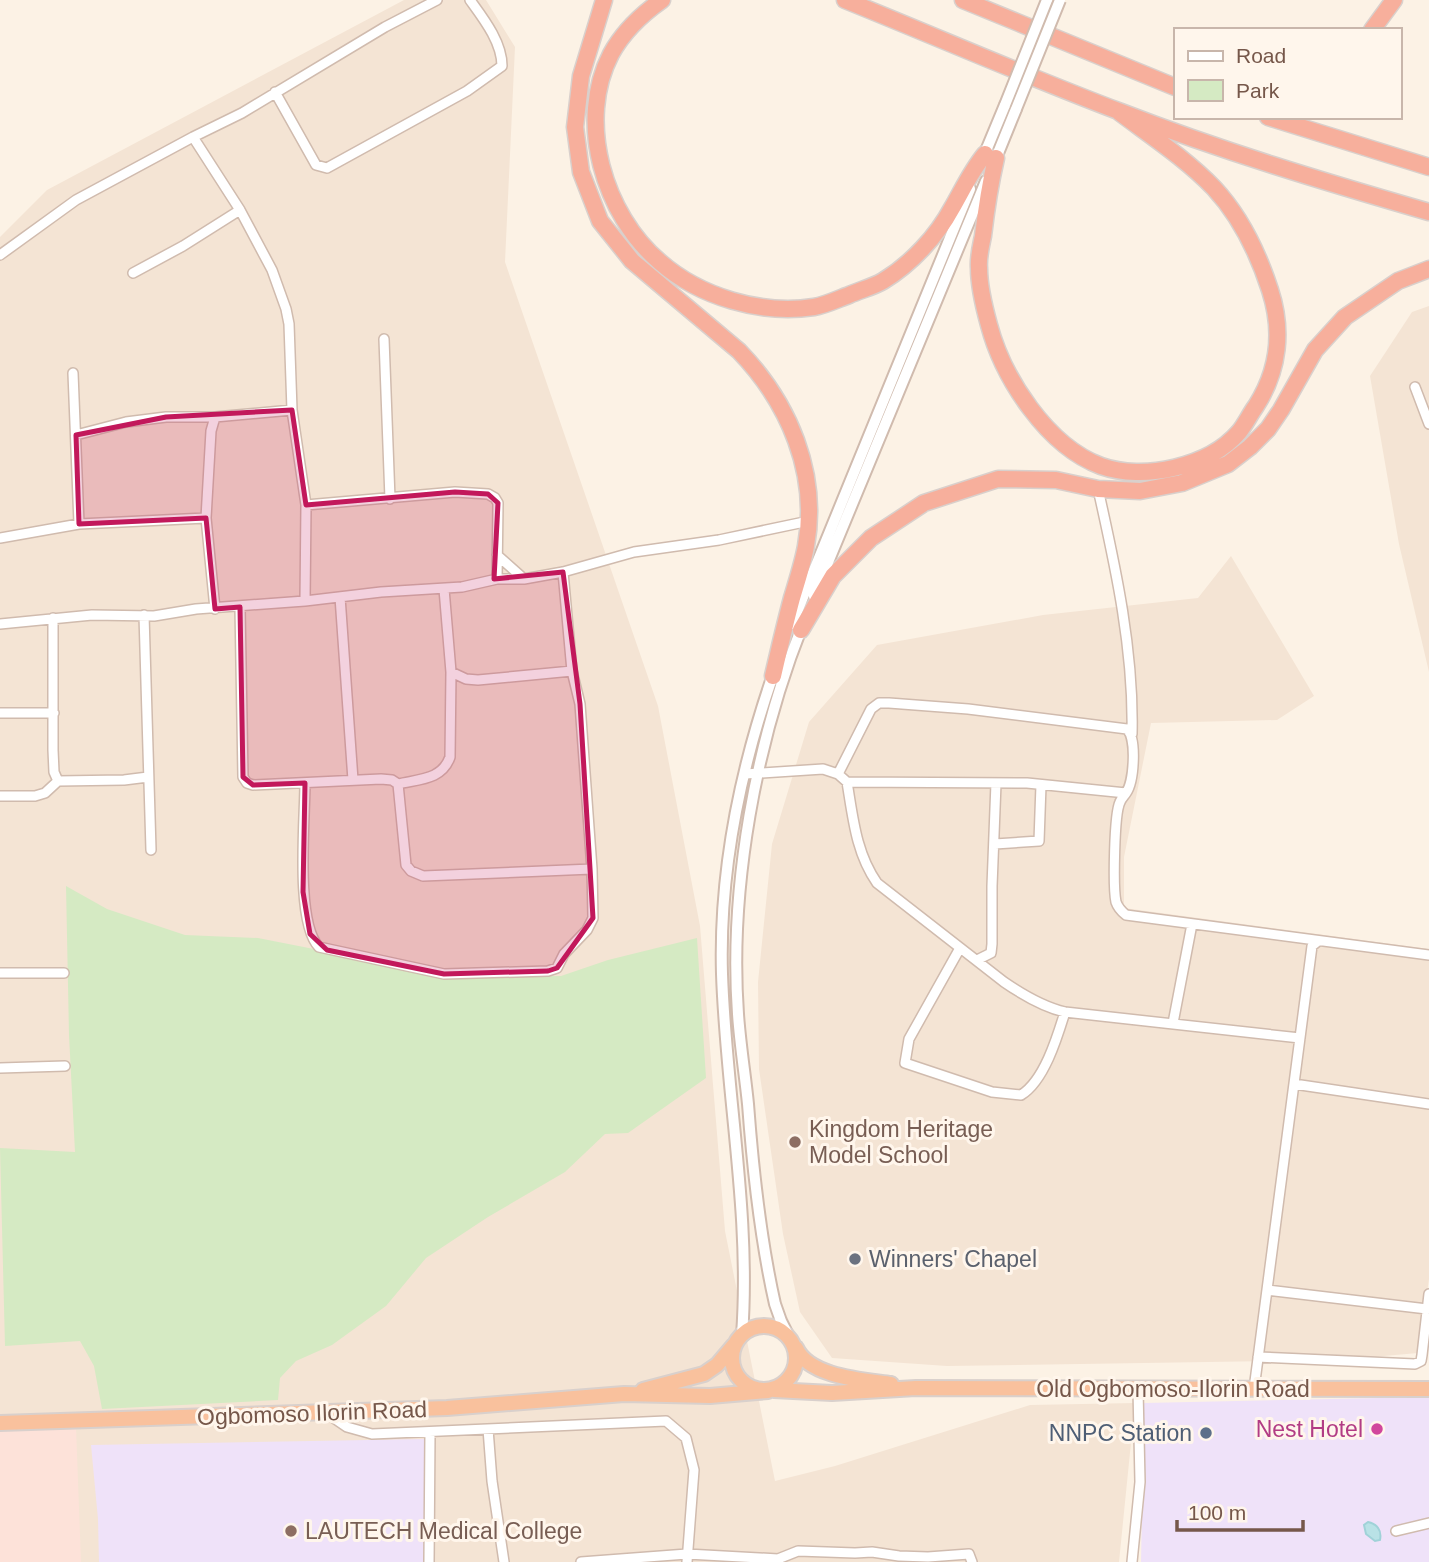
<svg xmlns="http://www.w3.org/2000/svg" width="1429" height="1562" font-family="Helvetica,sans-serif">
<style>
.residential{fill:#f4e4d4}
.commercial{fill:#fde2d9}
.education{fill:#efe2f9}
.green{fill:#d5eac3}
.water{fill:#b9e2e6;stroke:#a0d2d8;stroke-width:2}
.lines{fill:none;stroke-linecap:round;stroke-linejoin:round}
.minor-casing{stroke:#d0bbae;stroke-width:12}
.tertiary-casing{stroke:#d0bbae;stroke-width:14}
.trunk-casing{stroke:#d9d0cc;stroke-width:18}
.motorway-casing{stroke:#d9d0cc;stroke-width:19}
.minor{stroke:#fff;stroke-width:9}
.tertiary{stroke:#fff;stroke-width:10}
.trunk{stroke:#f9c19d;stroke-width:14}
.motorway{stroke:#f7af9c;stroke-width:16}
.tertiary-bridge-casing{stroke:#d0bbae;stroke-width:14;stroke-linecap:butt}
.tertiary-bridge{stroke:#fff;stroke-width:10}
.marked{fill:#c2185b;fill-opacity:0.2;stroke:#c2185b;stroke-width:5;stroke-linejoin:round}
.education-dot{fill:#8d6e63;stroke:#fff6ec;stroke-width:2.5}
.worship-dot{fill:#6b7280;stroke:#fff6ec;stroke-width:2.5}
.hotel-dot{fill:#d1479c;stroke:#fff6ec;stroke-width:2.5}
.service-dot{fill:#5c6f8a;stroke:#fff6ec;stroke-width:2.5}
.labels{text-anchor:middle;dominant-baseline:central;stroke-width:6;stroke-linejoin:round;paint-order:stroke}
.education-label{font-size:23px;fill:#785e54;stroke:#fff6ec;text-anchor:start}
.worship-label{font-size:23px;fill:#5b616d;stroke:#fff6ec;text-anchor:start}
.street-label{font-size:23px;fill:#76574a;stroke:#fff6ec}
.hotel-label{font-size:23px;fill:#b23c85;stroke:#fff6ec;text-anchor:end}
.service-label{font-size:23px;fill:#4e5e75;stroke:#fff6ec;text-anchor:end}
</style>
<rect width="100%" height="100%" fill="#fcf2e5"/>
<path class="residential" d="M 404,0 L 486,0 L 515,47 L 505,262 L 658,706 L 700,926 L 725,1231 L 775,1481 L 835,1466 L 1030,1405 L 1135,1403 L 1119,1562 L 0,1562 L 0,237 L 47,190 Z
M 1429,306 L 1429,672 L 1399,544 L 1370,376 L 1412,312 Z
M 1231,556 L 1314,696 L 1277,720 L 1151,723 L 1124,857 L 1124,908 L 1429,949 L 1429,1279 L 1418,1353 L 1338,1360 L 947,1366 L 832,1358 L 800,1312 L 783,1234 L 759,1069 L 758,982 L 772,844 L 809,722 L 877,645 L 1043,615 L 1198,598 Z"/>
<path class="commercial" d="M 76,1427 L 81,1562 L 0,1562 L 0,1430 Z"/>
<path class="education" d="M 1429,1397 L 1429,1562 L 1141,1562 L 1144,1403 Z
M 425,1439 L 425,1562 L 99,1562 L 98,1519 L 91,1445 Z"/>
<path class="green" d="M 66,886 L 107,909 L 185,935 L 258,938 L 456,977 L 561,976 L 608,960 L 697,938 L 706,1078 L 628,1133 L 605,1134 L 565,1172 L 488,1217 L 426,1258 L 386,1306 L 332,1345 L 296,1361 L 280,1378 L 278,1400 L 102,1409 L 94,1366 L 80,1341 L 5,1346 L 0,1148 L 75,1152 L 69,1035 Z"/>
<path class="water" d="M 1368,1522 C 1377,1524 1382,1530 1380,1540 L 1375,1541 L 1366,1534 L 1364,1525 Z"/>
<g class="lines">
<g class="minor-casing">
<path id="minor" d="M 275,92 L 316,165 L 327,168 L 467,91 L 502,66 C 502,42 483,18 470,0
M 193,137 L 240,210 L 272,270 L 286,309 L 289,324 L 292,410 L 306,505 L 305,601
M 0,255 L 76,200 L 193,137 L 242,113 L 385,27 L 437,0
M 133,273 L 183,246 L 240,210
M 384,339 L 390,499
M 73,373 L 79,524
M 1415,387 L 1429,424
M 76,435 L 126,422 L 166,417 L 215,417
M 1098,489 C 1116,569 1134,652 1132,734
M 306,505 L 455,492 L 488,494 L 495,498 L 498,503 L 497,579
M 0,538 L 79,524 L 206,518
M 497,555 L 524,579
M 340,597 L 353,780
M 240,607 L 243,777 L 247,783 L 253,785 L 381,779 L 392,780 L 398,784 C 419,779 442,780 450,757 L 451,672 L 444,589
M 215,609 L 206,518 L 211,431 L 215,417 L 292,410
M 144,615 L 151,850
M 0,624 L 92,615 L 154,616 L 196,609 L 305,601 L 381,592 L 462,587 L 497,579 L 524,579 L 563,572 L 634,552 L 719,540 L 809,521
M 451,672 L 466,679 L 478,680 L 572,671
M 0,713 L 54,713
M 745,774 L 823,769 L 838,774 L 847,782 L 1027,783 L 1126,793 C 1124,796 1121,799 1120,802 C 1114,814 1113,888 1116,902 C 1118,908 1121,911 1126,915 L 1429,955
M 838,774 L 871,709 L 879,703 L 889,703 L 968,709 L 1127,729 C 1137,739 1134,782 1126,793
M 58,781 L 124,780 L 148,777
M 847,782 C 853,818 856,853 877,883 L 1004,982 C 1023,995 1043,1007 1065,1012 L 1300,1038
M 305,783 C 305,819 295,923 319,947 L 444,974 L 548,971 L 557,968 L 564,954 L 587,930 L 593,918 L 592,869 L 580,704 L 572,671 L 563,572
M 398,784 L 406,865 L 411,871 L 423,876 L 592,869
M 0,796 L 35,796 L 45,793 L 58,781 L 54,772 L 53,750 L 53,618
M 995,844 L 1039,841 L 1041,785
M 960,948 L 909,1039 L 905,1063 L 992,1092 L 1021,1095 C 1044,1081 1057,1038 1065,1012
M 977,960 L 991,953 L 992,944 L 992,886 L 996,783
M 0,973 L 64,973
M 1173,1023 L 1192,924
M 0,1068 L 65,1066
M 1294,1084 L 1429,1104
M 1267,1290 L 1427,1309
M 1258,1357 L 1415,1364 L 1421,1361 L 1422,1355 L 1429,1294
M 1254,1389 L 1312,946 L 1317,942
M 325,1412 L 347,1427 L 372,1434 L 666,1421 L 686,1438 L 694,1470 L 687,1562
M 488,1429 L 492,1481 L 504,1562
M 1396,1531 L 1429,1523
M 429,1562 L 430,1433
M 581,1562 L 687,1554 L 778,1559 L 798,1551 L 855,1553 L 872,1552 L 899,1556 L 928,1557 L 969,1554 L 972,1562
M 1132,1562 L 1140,1482 L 1138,1389"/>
</g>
<g class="tertiary-casing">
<path id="tertiary" d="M 983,158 L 1005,105
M 994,163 L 1016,109
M 814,596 L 986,181
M 792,624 L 970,189
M 742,1335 C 751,1214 726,1095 722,974 C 719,873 741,767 774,672
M 790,1339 L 781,1321 L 775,1304 C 760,1238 753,1171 748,1104 C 745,1074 740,1044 738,1014 C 729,887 756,742 803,624"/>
</g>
<g class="trunk-casing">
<path id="trunk" d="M732 1358a32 32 0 1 1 64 0a32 32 0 1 1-64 0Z
M 796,1348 C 809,1377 863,1380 891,1384
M 643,1390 L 704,1374 L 717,1365 L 734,1345
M 774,1390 L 832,1393 L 916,1388 L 1429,1389
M 0,1423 L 447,1408 L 624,1394 L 710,1396 L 768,1391"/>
</g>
<g class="motorway-casing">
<path id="motorway" d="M 604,0 L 581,76 L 575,127 L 581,172 L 600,221 L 632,261 L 739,351 C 789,403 819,473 806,546 C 803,563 797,581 792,598 C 785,624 779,650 773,676
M 662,0 C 642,14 623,32 611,54 C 576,121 604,215 660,262 C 700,297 761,315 814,307 C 826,305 838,299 849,295 C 860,290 873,287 883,281 C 911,264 937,236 952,208 C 963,189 971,171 985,154
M 845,0 C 937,37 1028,77 1121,112 C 1222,151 1325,182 1429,212
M 963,0 L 1175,87
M 1372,30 L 1394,0
M 1268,117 L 1429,167
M 996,158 C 990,184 986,210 983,236 C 981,246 978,257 979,268 C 979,286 984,307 989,325 C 1003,378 1047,446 1101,466 C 1143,481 1209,467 1239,432 C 1245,425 1250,414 1256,406 C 1279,370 1283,330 1270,290 C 1258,253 1240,216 1214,188 C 1186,159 1151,136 1119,112
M 801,630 L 833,576 L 871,538 L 924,503 L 998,479 L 1056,480 L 1098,489 L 1140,491 L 1182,483 L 1228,464 L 1250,447 L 1268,429 L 1281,410 L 1315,350 L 1345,317 L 1398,281 L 1429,269"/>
</g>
<use href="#minor" class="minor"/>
<use href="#tertiary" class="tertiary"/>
<use href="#trunk" class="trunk"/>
<use href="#motorway" class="motorway"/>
<g class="tertiary-bridge-casing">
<path id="tertiary-bridge" d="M 1005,105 L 1047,0
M 1016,109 L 1060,0"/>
</g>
<use href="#tertiary-bridge" class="tertiary-bridge"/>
</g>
<path class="marked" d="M 292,410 L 306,505 L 455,492 L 488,494 L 498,503 L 494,579 L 563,572 L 580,704 L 593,918 L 557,968 L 548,971 L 444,974 L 327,950 L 310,934 L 303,892 L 305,783 L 253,785 L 243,777 L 240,607 L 215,609 L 206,518 L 79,524 L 76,435 L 166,417 Z"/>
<g class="education-dot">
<circle cx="795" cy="1142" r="7"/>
<circle cx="291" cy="1531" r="7"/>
</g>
<circle class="worship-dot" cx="855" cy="1259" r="7"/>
<circle class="hotel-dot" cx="1377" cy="1429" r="7"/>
<circle class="service-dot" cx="1206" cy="1433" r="7"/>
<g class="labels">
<g class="education-label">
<text x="809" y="1129">Kingdom Heritage<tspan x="809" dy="26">Model School</tspan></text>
<text x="305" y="1531">LAUTECH Medical College</text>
</g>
<g class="worship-label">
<text x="869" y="1259">Winners' Chapel</text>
</g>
<g class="street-label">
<text x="1173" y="1389">Old Ogbomoso-Ilorin Road</text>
<text transform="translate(312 1413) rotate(-2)">Ogbomoso Ilorin Road</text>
</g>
<g class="hotel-label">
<text x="1363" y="1429">Nest Hotel</text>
</g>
<g class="service-label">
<text x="1192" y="1433">NNPC Station</text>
</g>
</g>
<rect x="1174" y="28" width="228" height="91" fill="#fff6ec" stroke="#c8b6ab" stroke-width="2"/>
<rect x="1188" y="51" width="35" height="10" fill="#ffffff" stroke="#c8b6ab" stroke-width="2"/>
<text x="1236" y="63" font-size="21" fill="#76574a">Road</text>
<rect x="1188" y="80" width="35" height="21" fill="#d5eac3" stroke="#c8b6ab" stroke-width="2"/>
<text x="1236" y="98" font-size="21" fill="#76574a">Park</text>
<path d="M1177 1520v10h126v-10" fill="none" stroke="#76574a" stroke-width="3.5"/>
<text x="1188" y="1520" font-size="21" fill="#76574a" stroke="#fff6ec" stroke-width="5" paint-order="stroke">100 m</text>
</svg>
